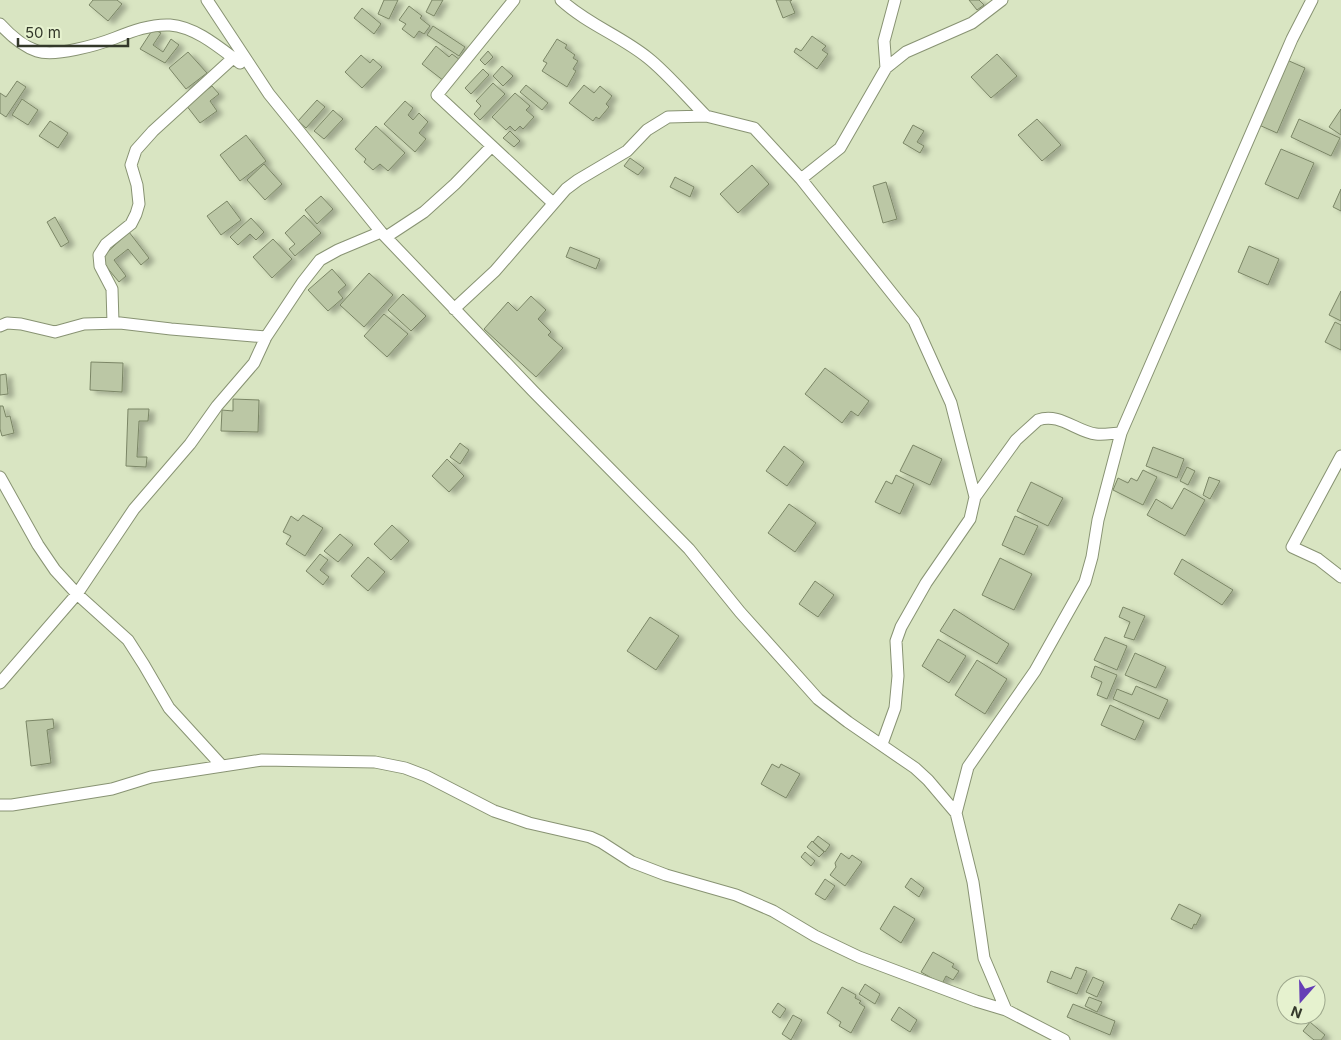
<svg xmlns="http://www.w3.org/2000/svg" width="1341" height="1040" font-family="Inter,sans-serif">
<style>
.building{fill:#bbc7a5;stroke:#7b8666;filter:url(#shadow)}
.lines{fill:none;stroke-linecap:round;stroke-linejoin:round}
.minor-casing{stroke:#889373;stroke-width:13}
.minor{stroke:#fff;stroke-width:11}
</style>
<defs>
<filter id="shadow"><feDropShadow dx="5.5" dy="3" stdDeviation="2.5" flood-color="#0004"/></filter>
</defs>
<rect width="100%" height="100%" fill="#d9e5c2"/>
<path class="building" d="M 93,0 L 117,0 L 122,4 L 108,21 L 89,5 Z
M 384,0 L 398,0 L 389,19 L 378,14 Z
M 432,0 L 443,0 L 434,16 L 426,12 Z
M 776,0 L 792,0 L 790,1 L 795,13 L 783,18 Z
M 969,0 L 979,0 L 984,5 L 977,10 Z
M 409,6 L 422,16 L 420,18 L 430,26 L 424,34 L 419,31 L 414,38 L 402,29 L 406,24 L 399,20 Z
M 362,8 L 381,24 L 374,34 L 354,18 Z
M 433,26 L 465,47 L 459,56 L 427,35 Z
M 153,29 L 161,33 L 153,45 L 163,52 L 171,39 L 179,45 L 165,63 L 140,49 Z
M 812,36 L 826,46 L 822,50 L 828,54 L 817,69 L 794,52 L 796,48 L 801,51 Z
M 557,39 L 567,45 L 565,48 L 575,55 L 573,58 L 578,61 L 573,69 L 576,71 L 567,87 L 542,71 L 547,63 L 543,61 Z
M 436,46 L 449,57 L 452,54 L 460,60 L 444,81 L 422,64 Z
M 488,51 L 493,57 L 485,65 L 480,60 Z
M 188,52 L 207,73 L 186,89 L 169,68 Z
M 997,54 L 1017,76 L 991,98 L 971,77 Z
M 361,55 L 370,63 L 373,59 L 382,67 L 362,88 L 345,72 Z
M 1287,60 L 1305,68 L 1277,133 L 1259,125 Z
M 502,66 L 513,76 L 503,86 L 493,76 Z
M 483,69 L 489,75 L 471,94 L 465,88 Z
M 17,81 L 26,87 L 6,117 L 0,113 L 0,93 L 6,97 Z
M 493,83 L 505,94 L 480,120 L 474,114 L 481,106 L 476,101 Z
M 526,85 L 548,103 L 542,110 L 520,92 Z
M 584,85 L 594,93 L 600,86 L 612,96 L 606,104 L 609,107 L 599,119 L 596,117 L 593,121 L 569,103 Z
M 212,86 L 219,94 L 210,101 L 217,111 L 200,123 L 186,105 Z
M 515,93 L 530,106 L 526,110 L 534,117 L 523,129 L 520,126 L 515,131 L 510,126 L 506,130 L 492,117 Z
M 22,99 L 38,110 L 28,125 L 12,115 Z
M 317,100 L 325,107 L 306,128 L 298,121 Z
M 405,101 L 413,108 L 408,115 L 413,120 L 419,113 L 428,122 L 419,133 L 426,139 L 415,152 L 384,124 Z
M 1341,109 L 1341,135 L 1329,127 Z
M 333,110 L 343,119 L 324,139 L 314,131 Z
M 1037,119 L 1061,145 L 1042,161 L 1018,135 Z
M 1299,119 L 1340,138 L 1331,156 L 1291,137 Z
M 50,121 L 68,133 L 58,148 L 39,136 Z
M 913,125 L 924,131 L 917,142 L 924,146 L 920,153 L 903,143 Z
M 376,126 L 405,153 L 388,171 L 380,164 L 373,170 L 364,162 L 366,159 L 355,149 Z
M 510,131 L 520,141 L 514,147 L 503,138 Z
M 246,135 L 266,161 L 240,181 L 220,155 Z
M 1281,149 L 1314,163 L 1298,199 L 1265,184 Z
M 630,158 L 644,168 L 638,175 L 624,166 Z
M 264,164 L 282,184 L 265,200 L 247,180 Z
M 752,165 L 769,184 L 738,213 L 720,194 Z
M 675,177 L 694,187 L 690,197 L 670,187 Z
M 886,182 L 897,219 L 883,223 L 873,186 Z
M 1341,189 L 1341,211 L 1333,207 Z
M 321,196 L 333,209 L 317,224 L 305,210 Z
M 227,201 L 241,220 L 221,235 L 207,216 Z
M 304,215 L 321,233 L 295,256 L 289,249 L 295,244 L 285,233 Z
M 55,217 L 69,242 L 61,247 L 47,222 Z
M 251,218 L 264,232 L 256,240 L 250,234 L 238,245 L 230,237 Z
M 129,232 L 149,258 L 141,265 L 128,249 L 114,260 L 126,276 L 119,282 L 100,259 Z
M 273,239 L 292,259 L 272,278 L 253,257 Z
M 1249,246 L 1279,259 L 1268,285 L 1238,272 Z
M 570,247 L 600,259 L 596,269 L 566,257 Z
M 332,269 L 346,285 L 338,292 L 343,298 L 328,311 L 308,290 Z
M 369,273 L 393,295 L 364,327 L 340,305 Z
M 1341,291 L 1341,321 L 1329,315 Z
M 403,294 L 426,316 L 411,331 L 388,310 Z
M 531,296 L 546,310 L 538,319 L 551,332 L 548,335 L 563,348 L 536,377 L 484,329 L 508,302 L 517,311 Z
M 384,314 L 408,334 L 387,357 L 364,336 Z
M 1335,322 L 1341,325 L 1341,350 L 1325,342 Z
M 91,362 L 123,363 L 122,392 L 90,390 Z
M 825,368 L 869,401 L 858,416 L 851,411 L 842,423 L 805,394 Z
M 6,374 L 8,394 L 0,395 L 0,375 Z
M 233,399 L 259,400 L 258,432 L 221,431 L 222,410 L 233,411 Z
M 0,406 L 3,406 L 6,417 L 10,416 L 14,433 L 2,436 L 0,429 Z
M 128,409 L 149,409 L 148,421 L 139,421 L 137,457 L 147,457 L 146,467 L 126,466 Z
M 460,443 L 469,450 L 460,464 L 450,457 Z
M 913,445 L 942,459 L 930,485 L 900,471 Z
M 784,446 L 804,462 L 787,486 L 766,471 Z
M 1153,447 L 1184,459 L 1177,478 L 1146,466 Z
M 447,459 L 464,476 L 449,492 L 432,476 Z
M 1187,467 L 1195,471 L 1188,485 L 1180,481 Z
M 1143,470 L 1157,477 L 1143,505 L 1113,490 L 1118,478 L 1128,483 L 1131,478 L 1137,481 Z
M 896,475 L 914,484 L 900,514 L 875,502 L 886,481 L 892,484 Z
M 1209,477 L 1220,481 L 1210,499 L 1203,495 Z
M 1031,482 L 1063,498 L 1048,526 L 1017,511 Z
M 1184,488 L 1205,500 L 1185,536 L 1147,515 L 1156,499 L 1172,509 Z
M 789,504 L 816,523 L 795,552 L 768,533 Z
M 303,515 L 323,528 L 305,556 L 286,544 L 291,536 L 283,532 L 291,516 L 298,521 Z
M 1015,516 L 1038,526 L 1024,555 L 1002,545 Z
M 392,525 L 409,541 L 391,560 L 374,544 Z
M 340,534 L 353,545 L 338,562 L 324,551 Z
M 320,554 L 328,560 L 320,570 L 329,577 L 323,585 L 306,571 Z
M 368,557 L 385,572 L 368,591 L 351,576 Z
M 1000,558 L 1032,574 L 1014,610 L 982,595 Z
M 1182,559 L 1233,590 L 1222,605 L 1174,574 Z
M 815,581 L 834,595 L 818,617 L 799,604 Z
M 1123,607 L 1145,616 L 1134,640 L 1124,637 L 1130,622 L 1119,617 Z
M 954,609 L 1009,644 L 997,664 L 940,631 Z
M 650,617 L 679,636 L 656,670 L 627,651 Z
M 1105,637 L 1127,646 L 1117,670 L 1094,660 Z
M 938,639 L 966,656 L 949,683 L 922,666 Z
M 1135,653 L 1166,667 L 1156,688 L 1125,675 Z
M 977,660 L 1007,679 L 985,714 L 955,695 Z
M 1095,666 L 1117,675 L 1107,699 L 1097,695 L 1102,682 L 1091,677 Z
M 1136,686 L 1168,700 L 1159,719 L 1113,699 L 1117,689 L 1132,695 Z
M 1110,705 L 1144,721 L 1135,740 L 1101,725 Z
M 53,719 L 54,728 L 47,730 L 51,763 L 31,766 L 26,721 Z
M 772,764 L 779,768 L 781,764 L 800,774 L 786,798 L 761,784 Z
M 818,836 L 830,845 L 825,852 L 813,842 Z
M 812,841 L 824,852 L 819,857 L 807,847 Z
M 805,852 L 815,861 L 811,866 L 801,857 Z
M 841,853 L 849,859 L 852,855 L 862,862 L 845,886 L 830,875 L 836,867 L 835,863 Z
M 911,878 L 924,888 L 919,897 L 905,887 Z
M 825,879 L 835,886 L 825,900 L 815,894 Z
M 1179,904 L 1201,915 L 1196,925 L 1194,924 L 1192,929 L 1171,919 Z
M 894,906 L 915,919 L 901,943 L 880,929 Z
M 933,952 L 954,964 L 952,967 L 959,971 L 953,980 L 946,976 L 942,984 L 921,972 Z
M 1076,967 L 1087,971 L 1077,994 L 1047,982 L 1051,971 L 1071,979 Z
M 1093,977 L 1104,982 L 1097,997 L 1086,992 Z
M 865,984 L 880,994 L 875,1004 L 859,994 Z
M 842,987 L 856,995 L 855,998 L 861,1001 L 859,1003 L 865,1007 L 851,1033 L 839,1026 L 841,1022 L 827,1013 Z
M 1089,997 L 1102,1002 L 1097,1012 L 1085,1006 Z
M 778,1003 L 786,1009 L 780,1018 L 772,1012 Z
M 1073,1004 L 1115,1021 L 1110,1035 L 1067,1017 Z
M 899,1007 L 917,1020 L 910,1032 L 891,1020 Z
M 793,1015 L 802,1020 L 791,1040 L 782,1034 Z
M 1310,1022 L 1325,1035 L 1321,1040 L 1314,1040 L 1303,1031 Z"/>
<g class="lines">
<g class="minor-casing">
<path id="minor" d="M 207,0 L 269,94 L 381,232 L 534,392 L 689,549 L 740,612 L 818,699 L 848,722 L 915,768 L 928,780 L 956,813
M 514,0 L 437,95 L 553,203
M 561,0 C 587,24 621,36 648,58 C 667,73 688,98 706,116
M 0,24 C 10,35 22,46 37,51 C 55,57 97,45 115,38 C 132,31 151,24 170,25 C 196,27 220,48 240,63
M 886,68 L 906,52 L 972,23 L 1002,0
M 386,237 L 424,212 L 455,184 L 491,147
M 454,309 L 495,271 L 566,189 L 578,180 L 627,151 L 647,130 L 668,117 L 706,116 L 754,128 L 801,179
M 113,323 L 112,289 L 100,266 L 99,255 L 106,244 L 131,224 L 136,214 L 139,204 L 137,185 L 131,165 L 136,150 L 153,131 L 233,58
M 0,326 L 7,323 L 21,324 L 55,332 L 84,324 L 120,323 L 171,329 L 266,337
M 1341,456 L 1292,547 L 1318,559 L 1341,577
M 0,477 L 38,545 L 55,570 L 77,594 L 128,640 L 144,665 L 169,708 L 222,766
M 975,497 L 1016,440 L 1038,420 C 1059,412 1077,432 1096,434 C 1104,435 1113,433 1121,433
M 0,683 L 77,594 L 134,509 L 190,444 L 217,406 L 254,363 L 266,337 L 302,283 L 320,260 L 338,250 L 381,232
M 882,744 L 895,708 L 898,676 L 896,641 L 901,627 L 926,583 L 970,519 L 975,497 L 951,403 L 914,321 L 801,179 L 840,148 L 886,68 L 884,41 L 895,0
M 0,805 L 12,805 L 112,789 L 151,777 L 262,760 L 375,762 L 405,768 L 426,776 L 494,811 L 509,816 L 529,823 L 590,837 L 601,842 L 632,862 L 666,875 L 736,895 L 773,911 L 815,936 L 859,957 L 976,1001 L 1006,1010 L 1064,1040
M 1006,1010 L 984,958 L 973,882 L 956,813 L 968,767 L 1035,671 L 1085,582 L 1092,557 L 1098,520 L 1121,433 L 1292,39 L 1312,0"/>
</g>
<use href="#minor" class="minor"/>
</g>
<g transform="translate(1301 1000) rotate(200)"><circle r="24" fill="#e6f2cf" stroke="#9ea88d"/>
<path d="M0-4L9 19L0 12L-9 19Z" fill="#653eb6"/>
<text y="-8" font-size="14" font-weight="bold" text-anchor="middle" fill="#33382a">N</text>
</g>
<path d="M18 38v8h110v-8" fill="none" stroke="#33382a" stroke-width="2.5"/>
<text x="25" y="38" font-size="15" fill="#33382a" stroke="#e6f2cf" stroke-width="4" paint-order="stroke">50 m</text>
</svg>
